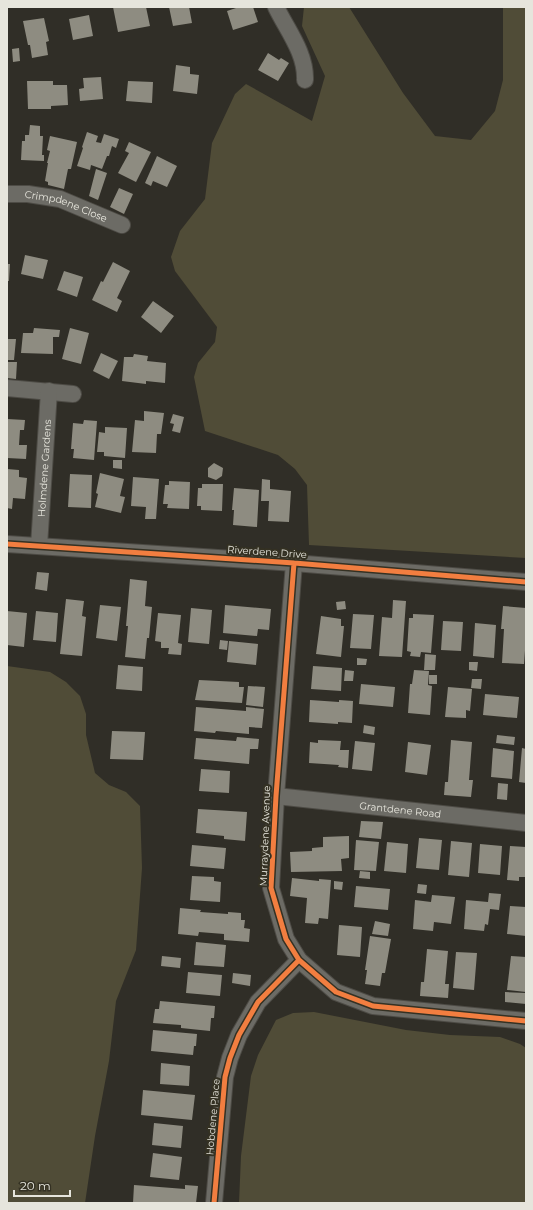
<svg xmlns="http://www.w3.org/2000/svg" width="533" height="1210" font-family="Montserrat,sans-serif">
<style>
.green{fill:#504c37}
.building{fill:#8e8c81}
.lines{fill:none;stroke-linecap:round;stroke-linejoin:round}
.street-casing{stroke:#4d4b45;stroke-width:18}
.street{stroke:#6c6b65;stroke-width:16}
.cycleway-casing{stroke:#343123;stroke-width:8}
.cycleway{stroke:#f27e40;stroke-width:5}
.labels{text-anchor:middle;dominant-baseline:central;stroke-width:4;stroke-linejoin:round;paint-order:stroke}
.street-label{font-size:10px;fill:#e6e5dc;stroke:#343123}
</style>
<rect width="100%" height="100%" fill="#302e27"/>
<path class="green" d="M 304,7 L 349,7 L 403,93 L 435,136 L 471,140 L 495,111 L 503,80 L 503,7 L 526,7 L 526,558 L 309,545 L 307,485 L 295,469 L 278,455 L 205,431 L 194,377 L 198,363 L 215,342 L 217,327 L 175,271 L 171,257 L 180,231 L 205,199 L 212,143 L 235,94 L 246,84 L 312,121 L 325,76 L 302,26 Z
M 7,666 L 50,672 L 66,682 L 80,696 L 86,714 L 86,735 L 95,773 L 109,785 L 126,792 L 140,806 L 142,868 L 136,950 L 116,1001 L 109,1061 L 95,1136 L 85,1203 L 7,1203 Z
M 314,1012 L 406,1030 L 450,1035 L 500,1037 L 520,1044 L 526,1048 L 526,1203 L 239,1203 L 241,1156 L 251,1076 L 258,1055 L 276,1020 L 293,1013 Z"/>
<path class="building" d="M 113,7 L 146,7 L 150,26 L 118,32 Z
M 169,7 L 189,7 L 192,23 L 173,26 Z
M 239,7 L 253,7 L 258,22 L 233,30 L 227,11 Z
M 89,15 L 93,36 L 73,40 L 69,19 Z
M 44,18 L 49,41 L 46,42 L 48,55 L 32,58 L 30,45 L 28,45 L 23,21 Z
M 19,48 L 20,61 L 13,62 L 12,49 Z
M 268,53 L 279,60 L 281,58 L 289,63 L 278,81 L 258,70 Z
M 176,65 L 190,67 L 190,74 L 199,75 L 197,94 L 173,91 Z
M 101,77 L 103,99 L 80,101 L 79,89 L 84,88 L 83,78 Z
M 27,81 L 53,81 L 53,85 L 67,85 L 68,105 L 51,106 L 51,109 L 28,109 Z
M 128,81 L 153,82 L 152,103 L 126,101 Z
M 30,125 L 40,126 L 40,136 L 43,136 L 42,155 L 44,155 L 44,161 L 21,160 L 22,141 L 25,141 L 25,135 L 29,135 Z
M 87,132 L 98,136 L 96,142 L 101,143 L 104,134 L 119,139 L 116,148 L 112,146 L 109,156 L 107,156 L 102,169 L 91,165 L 90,170 L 77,166 L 83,148 L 82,147 Z
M 50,136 L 77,142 L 71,169 L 68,169 L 64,189 L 48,185 L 48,182 L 45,181 L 48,163 L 47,163 L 50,151 L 47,150 Z
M 129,142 L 151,152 L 136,182 L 118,173 L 129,153 L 125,151 Z
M 157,156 L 177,166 L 167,187 L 153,181 L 151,186 L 145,183 Z
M 96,169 L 107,173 L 98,200 L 89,196 Z
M 119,188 L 133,194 L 124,214 L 110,207 Z
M 25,255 L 48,260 L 43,279 L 21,274 Z
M 113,262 L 130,271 L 117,298 L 122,301 L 117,312 L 92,300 L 101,281 L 103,282 Z
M 7,264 L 10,264 L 9,281 L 7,281 Z
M 64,271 L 83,277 L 77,297 L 57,290 Z
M 153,301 L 174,316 L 161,333 L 141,317 Z
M 34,328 L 60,330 L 59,337 L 53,337 L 53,354 L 21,353 L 23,333 L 33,333 Z
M 70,328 L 89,333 L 81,364 L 62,359 Z
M 7,339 L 16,339 L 14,360 L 7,360 Z
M 101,353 L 118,361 L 109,379 L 93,371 Z
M 134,354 L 148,356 L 147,361 L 166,363 L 165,383 L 146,381 L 146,384 L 122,381 L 124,357 L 133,357 Z
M 7,362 L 17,362 L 16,379 L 7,378 Z
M 144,411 L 164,413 L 161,434 L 157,434 L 156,453 L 132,452 L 135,420 L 144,421 Z
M 173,414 L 184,417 L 180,433 L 172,431 L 174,424 L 170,423 Z
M 7,419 L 25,420 L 24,430 L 20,430 L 19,445 L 27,445 L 26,459 L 7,458 Z
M 84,420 L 97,421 L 94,460 L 73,458 L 74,449 L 71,449 L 73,423 L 83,424 Z
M 105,427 L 127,428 L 125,458 L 104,456 L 104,452 L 97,452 L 99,432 L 105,433 Z
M 113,460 L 122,460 L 122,469 L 113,468 Z
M 214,463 L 223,468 L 222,476 L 216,480 L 208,477 L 208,468 Z
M 7,469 L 19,470 L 19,477 L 27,478 L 25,499 L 13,498 L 12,509 L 7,508 Z
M 100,473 L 124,479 L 120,496 L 125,497 L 121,513 L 95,507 L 98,494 L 96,493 Z
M 70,474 L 92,475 L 91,508 L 68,507 Z
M 133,477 L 159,479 L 156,519 L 145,519 L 146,507 L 131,506 Z
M 262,479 L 270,480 L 270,489 L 291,491 L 289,522 L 268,521 L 269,501 L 261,501 Z
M 169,481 L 190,482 L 189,509 L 167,508 L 168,504 L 163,504 L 165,485 L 169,485 Z
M 202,484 L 223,484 L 222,511 L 201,510 L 201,506 L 197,506 L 198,488 L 202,488 Z
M 234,488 L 259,490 L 257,527 L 233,525 L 234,510 L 232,510 Z
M 37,572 L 49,573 L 47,591 L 35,589 Z
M 130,579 L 147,581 L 145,606 L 152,607 L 149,638 L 147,638 L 145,659 L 125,657 L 128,626 L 126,626 Z
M 66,599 L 84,601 L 82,616 L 86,617 L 82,656 L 60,654 Z
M 393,600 L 406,601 L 402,657 L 379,656 L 382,617 L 392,618 Z
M 345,601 L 346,609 L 337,610 L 336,602 Z
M 100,605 L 121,607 L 117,641 L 96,638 Z
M 225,605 L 271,609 L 269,630 L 258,629 L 257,636 L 223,633 Z
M 503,606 L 526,608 L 525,624 L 526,624 L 526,637 L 524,664 L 502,663 L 504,629 L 501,629 Z
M 191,608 L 212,610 L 209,644 L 188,642 Z
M 7,611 L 27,613 L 24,647 L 7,645 Z
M 36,611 L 58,613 L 56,642 L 33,640 Z
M 158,613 L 181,615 L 178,643 L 182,644 L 181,655 L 168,654 L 169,648 L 161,648 L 161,642 L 155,641 Z
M 353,614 L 374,615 L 371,649 L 350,648 Z
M 413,614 L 434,615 L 431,653 L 421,652 L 420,657 L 410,656 L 411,652 L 407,651 L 409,618 L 413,618 Z
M 321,616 L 341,619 L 341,626 L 344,626 L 341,657 L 316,654 Z
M 443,621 L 463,622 L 461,651 L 441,650 Z
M 475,623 L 496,625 L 494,658 L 473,656 Z
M 220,640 L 228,641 L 227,650 L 219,649 Z
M 229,641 L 258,644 L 256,665 L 227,662 Z
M 425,654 L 436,655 L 435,670 L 424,670 Z
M 357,658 L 367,659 L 366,665 L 357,665 Z
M 469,662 L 478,662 L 477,671 L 469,670 Z
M 118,665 L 143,667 L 142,691 L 116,689 Z
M 313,666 L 342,668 L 341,691 L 311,689 Z
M 345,670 L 354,671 L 353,681 L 344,681 Z
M 414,670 L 429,671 L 428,685 L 432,686 L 430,715 L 408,713 L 410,684 L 412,684 Z
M 429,675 L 437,675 L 437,684 L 429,684 Z
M 472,679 L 482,679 L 481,689 L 471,688 Z
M 199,680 L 239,682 L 239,687 L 244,687 L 242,703 L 195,700 Z
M 361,684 L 395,687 L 393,707 L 359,704 Z
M 248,686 L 265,687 L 263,707 L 246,705 Z
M 448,687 L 472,689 L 470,711 L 466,710 L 466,718 L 445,717 Z
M 485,694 L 519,697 L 517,718 L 483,715 Z
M 310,700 L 339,702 L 339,700 L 353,701 L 352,723 L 338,722 L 338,724 L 309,722 Z
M 196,707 L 246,711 L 246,707 L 264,709 L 262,728 L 249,727 L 249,734 L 216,731 L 215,733 L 194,731 Z
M 364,725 L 375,727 L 374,735 L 363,733 Z
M 112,731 L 145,732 L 143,760 L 110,759 Z
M 497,735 L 515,737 L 514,745 L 496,743 Z
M 237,737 L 259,739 L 258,749 L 250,749 L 249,764 L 194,759 L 196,738 L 236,741 Z
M 318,740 L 341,741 L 340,750 L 349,750 L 348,768 L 338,767 L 339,765 L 309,763 L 310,742 L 318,743 Z
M 451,740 L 472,742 L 469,780 L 473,780 L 471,797 L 444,795 L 445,782 L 448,782 Z
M 355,741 L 375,743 L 372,771 L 352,769 Z
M 408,742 L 431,745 L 427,775 L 405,772 Z
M 493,748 L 514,751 L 512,779 L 491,777 Z
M 522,748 L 526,749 L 526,783 L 519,782 Z
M 201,769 L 230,771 L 229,793 L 199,791 Z
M 498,783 L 508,784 L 507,800 L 497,799 Z
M 198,809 L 247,812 L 245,841 L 224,839 L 224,836 L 196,833 Z
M 361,821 L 383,822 L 381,839 L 359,837 Z
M 349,836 L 349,858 L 341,859 L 342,871 L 291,872 L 290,852 L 312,851 L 312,848 L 323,847 L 323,837 Z
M 419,838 L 442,840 L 439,870 L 416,868 Z
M 356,840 L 379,842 L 376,871 L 354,870 Z
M 451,841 L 472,843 L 469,877 L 448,875 Z
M 387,842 L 408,844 L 406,873 L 384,871 Z
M 480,844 L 502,846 L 500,875 L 478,873 Z
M 192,845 L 226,848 L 224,869 L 190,866 Z
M 510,846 L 526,847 L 526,877 L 519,877 L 519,881 L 507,880 Z
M 360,871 L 370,872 L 370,879 L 359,878 Z
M 192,876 L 214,877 L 214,881 L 221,882 L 220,902 L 190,900 Z
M 292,878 L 319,881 L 319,879 L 331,880 L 328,919 L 319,918 L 318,924 L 305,923 L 307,898 L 290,896 Z
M 334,881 L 343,882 L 342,890 L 334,889 Z
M 418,884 L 427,885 L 426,894 L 417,893 Z
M 356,886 L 390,889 L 388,910 L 354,907 Z
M 489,893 L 501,894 L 499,910 L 490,909 L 488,925 L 485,924 L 484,931 L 464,929 L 466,900 L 488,902 Z
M 432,895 L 455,897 L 451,924 L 434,922 L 433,931 L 413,929 L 415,900 L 431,902 Z
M 510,906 L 526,907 L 526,936 L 507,934 Z
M 180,908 L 201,910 L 200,912 L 228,914 L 228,912 L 241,913 L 241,920 L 245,920 L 244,928 L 250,929 L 249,942 L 224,940 L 224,934 L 199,932 L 198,936 L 178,934 Z
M 375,921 L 390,924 L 388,936 L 372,934 Z
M 339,925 L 362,927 L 360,957 L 337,955 Z
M 370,936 L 391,939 L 385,973 L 382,973 L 380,986 L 365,984 L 367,970 L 365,970 Z
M 196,942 L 226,945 L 224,967 L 194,965 Z
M 427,949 L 448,951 L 445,984 L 449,984 L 448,998 L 420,996 L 421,982 L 424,982 Z
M 456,952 L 477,953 L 474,990 L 453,988 Z
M 162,956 L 181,958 L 180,968 L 161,966 Z
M 511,956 L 526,957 L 526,992 L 507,990 Z
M 188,972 L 222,975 L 220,996 L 186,993 Z
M 233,973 L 251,975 L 250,986 L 232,983 Z
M 505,992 L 526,993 L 526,1004 L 505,1002 Z
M 160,1001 L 215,1006 L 214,1018 L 211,1018 L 210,1031 L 181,1028 L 181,1025 L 153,1023 L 155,1009 L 159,1009 Z
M 153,1030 L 197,1034 L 196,1046 L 194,1046 L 193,1055 L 151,1051 Z
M 161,1063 L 190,1066 L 189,1086 L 160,1084 Z
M 143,1090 L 195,1095 L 192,1120 L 141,1115 Z
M 154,1123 L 183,1126 L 181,1148 L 152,1145 Z
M 153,1153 L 182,1157 L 179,1180 L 150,1177 Z
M 134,1185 L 185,1189 L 185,1185 L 198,1186 L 196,1203 L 133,1203 Z"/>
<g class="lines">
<g class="street-casing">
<g id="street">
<path d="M 276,7 C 287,30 306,53 305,80"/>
<path id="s1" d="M 7,194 L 28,194 L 60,199 L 122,225"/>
<path d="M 7,388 L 73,394"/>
<path d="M 7,544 L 294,563 L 526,582"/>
<path id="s2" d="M 39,546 L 49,391"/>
<path d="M 294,563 L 276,796 L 271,888 L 286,939 L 299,960 L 336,992 L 373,1006 L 526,1021"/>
<path id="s3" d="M 276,796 L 526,823"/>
<path d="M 214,1203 L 225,1077 L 230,1058 L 239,1035 L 258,1002 L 299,960"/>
</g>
</g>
<use href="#street" class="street"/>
<g class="cycleway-casing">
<path id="cycleway" d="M 7,544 L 294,563 L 526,582
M 294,563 L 276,796 L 271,888 L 286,939 L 299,960 L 336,992 L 373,1006 L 526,1021
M 214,1203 L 225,1077 L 230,1058 L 239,1035 L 258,1002 L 299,960"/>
</g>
<use href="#cycleway" class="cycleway"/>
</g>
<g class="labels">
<g class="street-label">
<text stroke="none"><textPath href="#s1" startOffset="61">Crimpdene Close</textPath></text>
<text stroke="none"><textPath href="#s2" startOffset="78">Holmdene Gardens</textPath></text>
<text transform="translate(267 552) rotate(4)">Riverdene Drive</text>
<text stroke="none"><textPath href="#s3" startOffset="125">Grantdene Road</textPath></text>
<text transform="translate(265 836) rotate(-88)">Murraydene Avenue</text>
<text transform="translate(213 1117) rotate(-85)">Hobdene Place</text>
</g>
</g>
<rect width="533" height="1210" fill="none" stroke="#e6e5dc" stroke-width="16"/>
<path d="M14 1190v6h56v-6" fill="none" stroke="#e6e5dc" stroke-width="2"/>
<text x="20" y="1190" font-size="12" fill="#e6e5dc" stroke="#343123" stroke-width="3" paint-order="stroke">20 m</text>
</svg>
